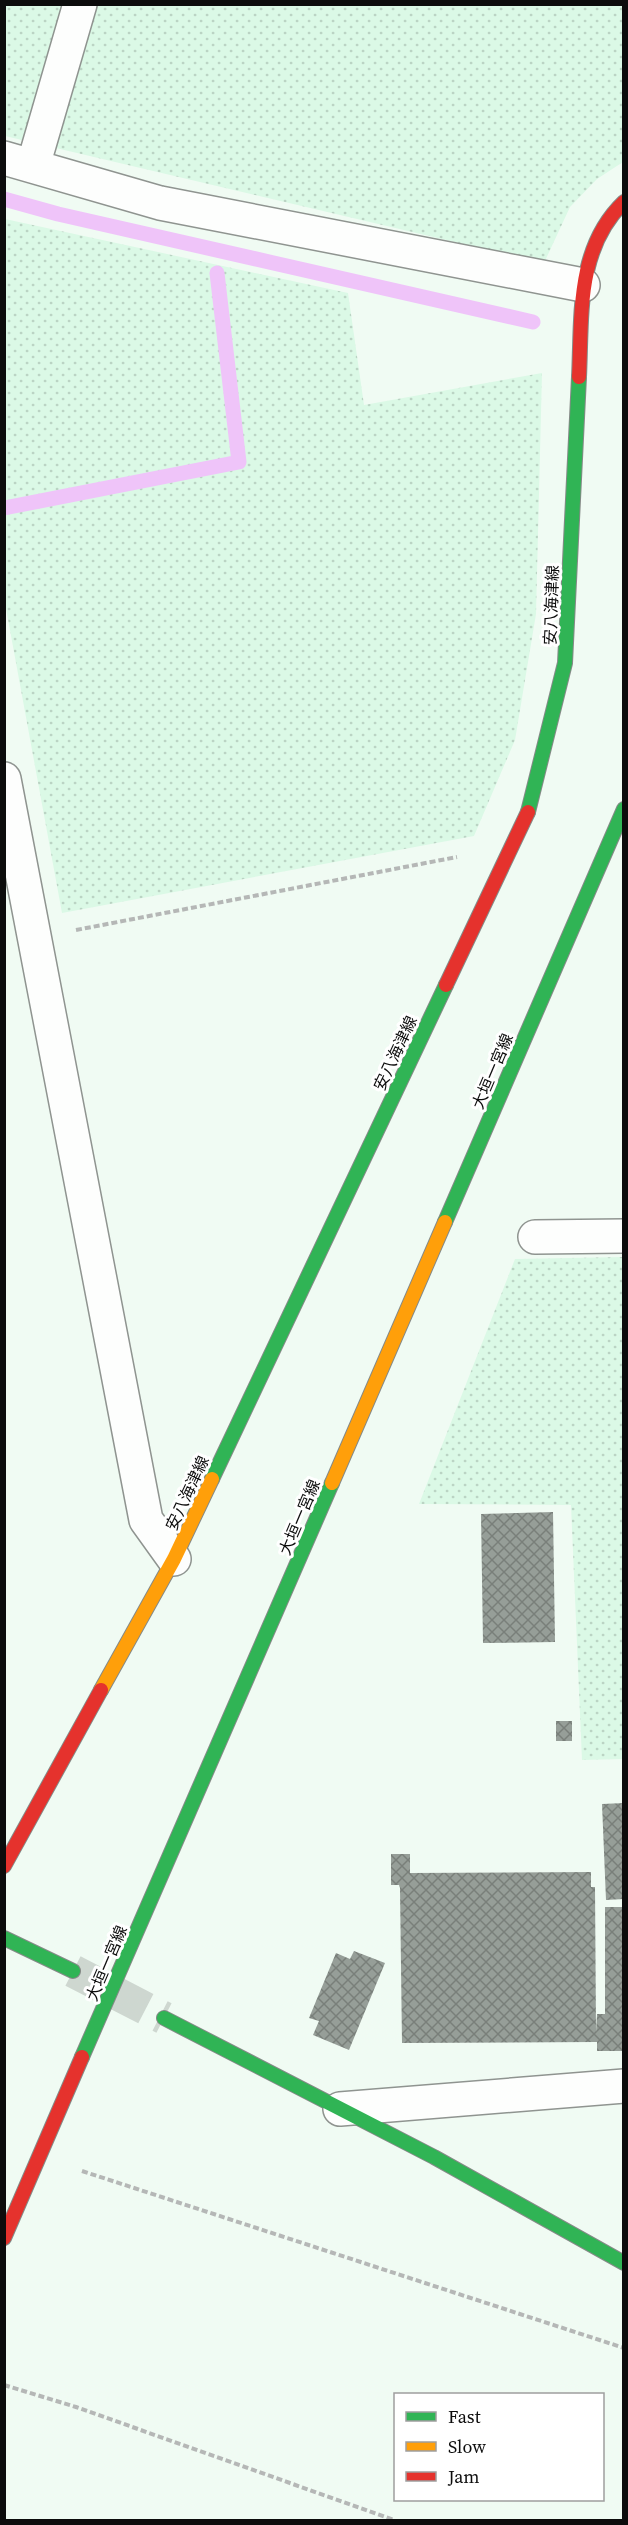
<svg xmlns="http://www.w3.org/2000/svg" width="628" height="2525" font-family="'Source Serif 4','Noto Sans JP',serif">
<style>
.farmland{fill:url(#farmland-dots)}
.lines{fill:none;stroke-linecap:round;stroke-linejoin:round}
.stream{stroke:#efc4f9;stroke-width:15}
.building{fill:url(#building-cross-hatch)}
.secondary-tunnel{stroke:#ced7d0;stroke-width:33;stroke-dasharray:33 16;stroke-linecap:butt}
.street-casing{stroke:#8f9490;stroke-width:36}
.fast-casing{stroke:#858a87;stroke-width:16}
.slow-casing{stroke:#858a87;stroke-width:16}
.jam-casing{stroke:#858a87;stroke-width:16}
.path{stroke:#b5b7b6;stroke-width:4;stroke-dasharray:6 3;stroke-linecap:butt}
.street{stroke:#fdfefd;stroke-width:33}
.fast{stroke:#30b455;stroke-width:14}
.slow{stroke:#ff9f0a;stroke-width:14}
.jam{stroke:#e5322d;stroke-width:14}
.labels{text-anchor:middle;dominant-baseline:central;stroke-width:6;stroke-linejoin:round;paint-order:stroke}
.street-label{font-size:16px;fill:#0c0c0c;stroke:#fff}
</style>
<defs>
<pattern id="farmland-dots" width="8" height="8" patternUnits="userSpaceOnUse" patternTransform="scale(1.5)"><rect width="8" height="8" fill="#dbf9e6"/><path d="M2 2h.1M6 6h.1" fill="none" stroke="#bbd4c4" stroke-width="1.8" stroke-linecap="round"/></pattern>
<pattern id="building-cross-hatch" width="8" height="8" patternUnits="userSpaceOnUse" patternTransform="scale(1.5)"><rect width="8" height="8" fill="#969e98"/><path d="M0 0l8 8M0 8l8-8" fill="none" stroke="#797f7a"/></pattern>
</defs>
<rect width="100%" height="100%" fill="#f0fbf3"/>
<path class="farmland" d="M 5,5 L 623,5 L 623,162 L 597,179 L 570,207 L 544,263 L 5,136 Z
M 5,219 L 348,293 L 364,405 L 542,373 L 536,614 L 515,740 L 474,836 L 62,913 L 5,603 Z
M 623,1257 L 623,1759 L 582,1760 L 571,1505 L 419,1504 L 515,1259 Z"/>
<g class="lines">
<path class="stream" d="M 4,199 L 58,214 L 533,322
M 4,508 L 239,462 L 217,273"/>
</g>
<path class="building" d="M 553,1512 L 555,1642 L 483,1643 L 481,1514 Z
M 556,1721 L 572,1721 L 572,1741 L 556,1741 Z
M 624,1803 L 624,1899 L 606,1900 L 602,1804 Z
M 391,1854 L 410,1854 L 410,1873 L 591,1872 L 591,1887 L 595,1887 L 596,2032 L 597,2014 L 605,2014 L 605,1907 L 624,1907 L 624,2051 L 597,2051 L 597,2042 L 402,2043 L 400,1888 L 399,1885 L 391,1885 Z
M 354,1951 L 385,1963 L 349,2050 L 313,2035 L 319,2021 L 309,2018 L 336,1953 L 350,1959 Z"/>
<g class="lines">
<path class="secondary-tunnel" d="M 73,1971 L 164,2018"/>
<g class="street-casing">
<path id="street" d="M 4,158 L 160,203 L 583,285
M 33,166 L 80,4
M 4,779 L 146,1520 L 174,1559
M 535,1237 L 624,1236
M 340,2109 L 624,2086"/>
</g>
<g class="fast-casing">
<path id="fast" d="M 528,812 L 565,663 L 579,377
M 445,1222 L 624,809
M 212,1479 L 446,985
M 4,1938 L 73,1971
M 164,2018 L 434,2157 L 624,2263
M 82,2057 L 332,1483"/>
</g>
<g class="slow-casing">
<path id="slow" d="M 332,1483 L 445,1222
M 101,1690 L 174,1559 L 212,1479"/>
</g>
<g class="jam-casing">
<path id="jam" d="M 579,377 C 582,315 576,248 624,202
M 446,985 L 528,812
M 4,1866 L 101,1690
M 4,2238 L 82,2057"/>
</g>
<path class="path" d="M 76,930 L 457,857
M 82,2171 L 624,2348
M 4,2385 L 76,2407 L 394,2520"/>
<use href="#street" class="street"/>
<use href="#fast" class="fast"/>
<use href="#slow" class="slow"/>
<use href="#jam" class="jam"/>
</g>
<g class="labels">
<g class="street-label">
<text transform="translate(551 605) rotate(-88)">安八海津線</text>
<text transform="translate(395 1053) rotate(-65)">安八海津線</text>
<text transform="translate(492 1071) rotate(-67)">大垣一宮線</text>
<text transform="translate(187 1493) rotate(-65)">安八海津線</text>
<text transform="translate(299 1517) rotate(-67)">大垣一宮線</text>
<text transform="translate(106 1963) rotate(-67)">大垣一宮線</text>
</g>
</g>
<rect width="628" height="2525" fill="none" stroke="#0c0c0c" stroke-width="12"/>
<rect x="394" y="2393" width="210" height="108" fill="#ffffff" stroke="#9e9e9e" stroke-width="1.5"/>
<rect x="406" y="2412" width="30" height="9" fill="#30b455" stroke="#9e9e9e" stroke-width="1.5"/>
<text x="448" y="2423" font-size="18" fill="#0c0c0c">Fast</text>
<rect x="406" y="2442" width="30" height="9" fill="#ff9f0a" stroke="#9e9e9e" stroke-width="1.5"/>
<text x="448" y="2453" font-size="18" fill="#0c0c0c">Slow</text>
<rect x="406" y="2472" width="30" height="9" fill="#e5322d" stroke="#9e9e9e" stroke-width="1.5"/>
<text x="448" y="2483" font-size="18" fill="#0c0c0c">Jam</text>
</svg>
